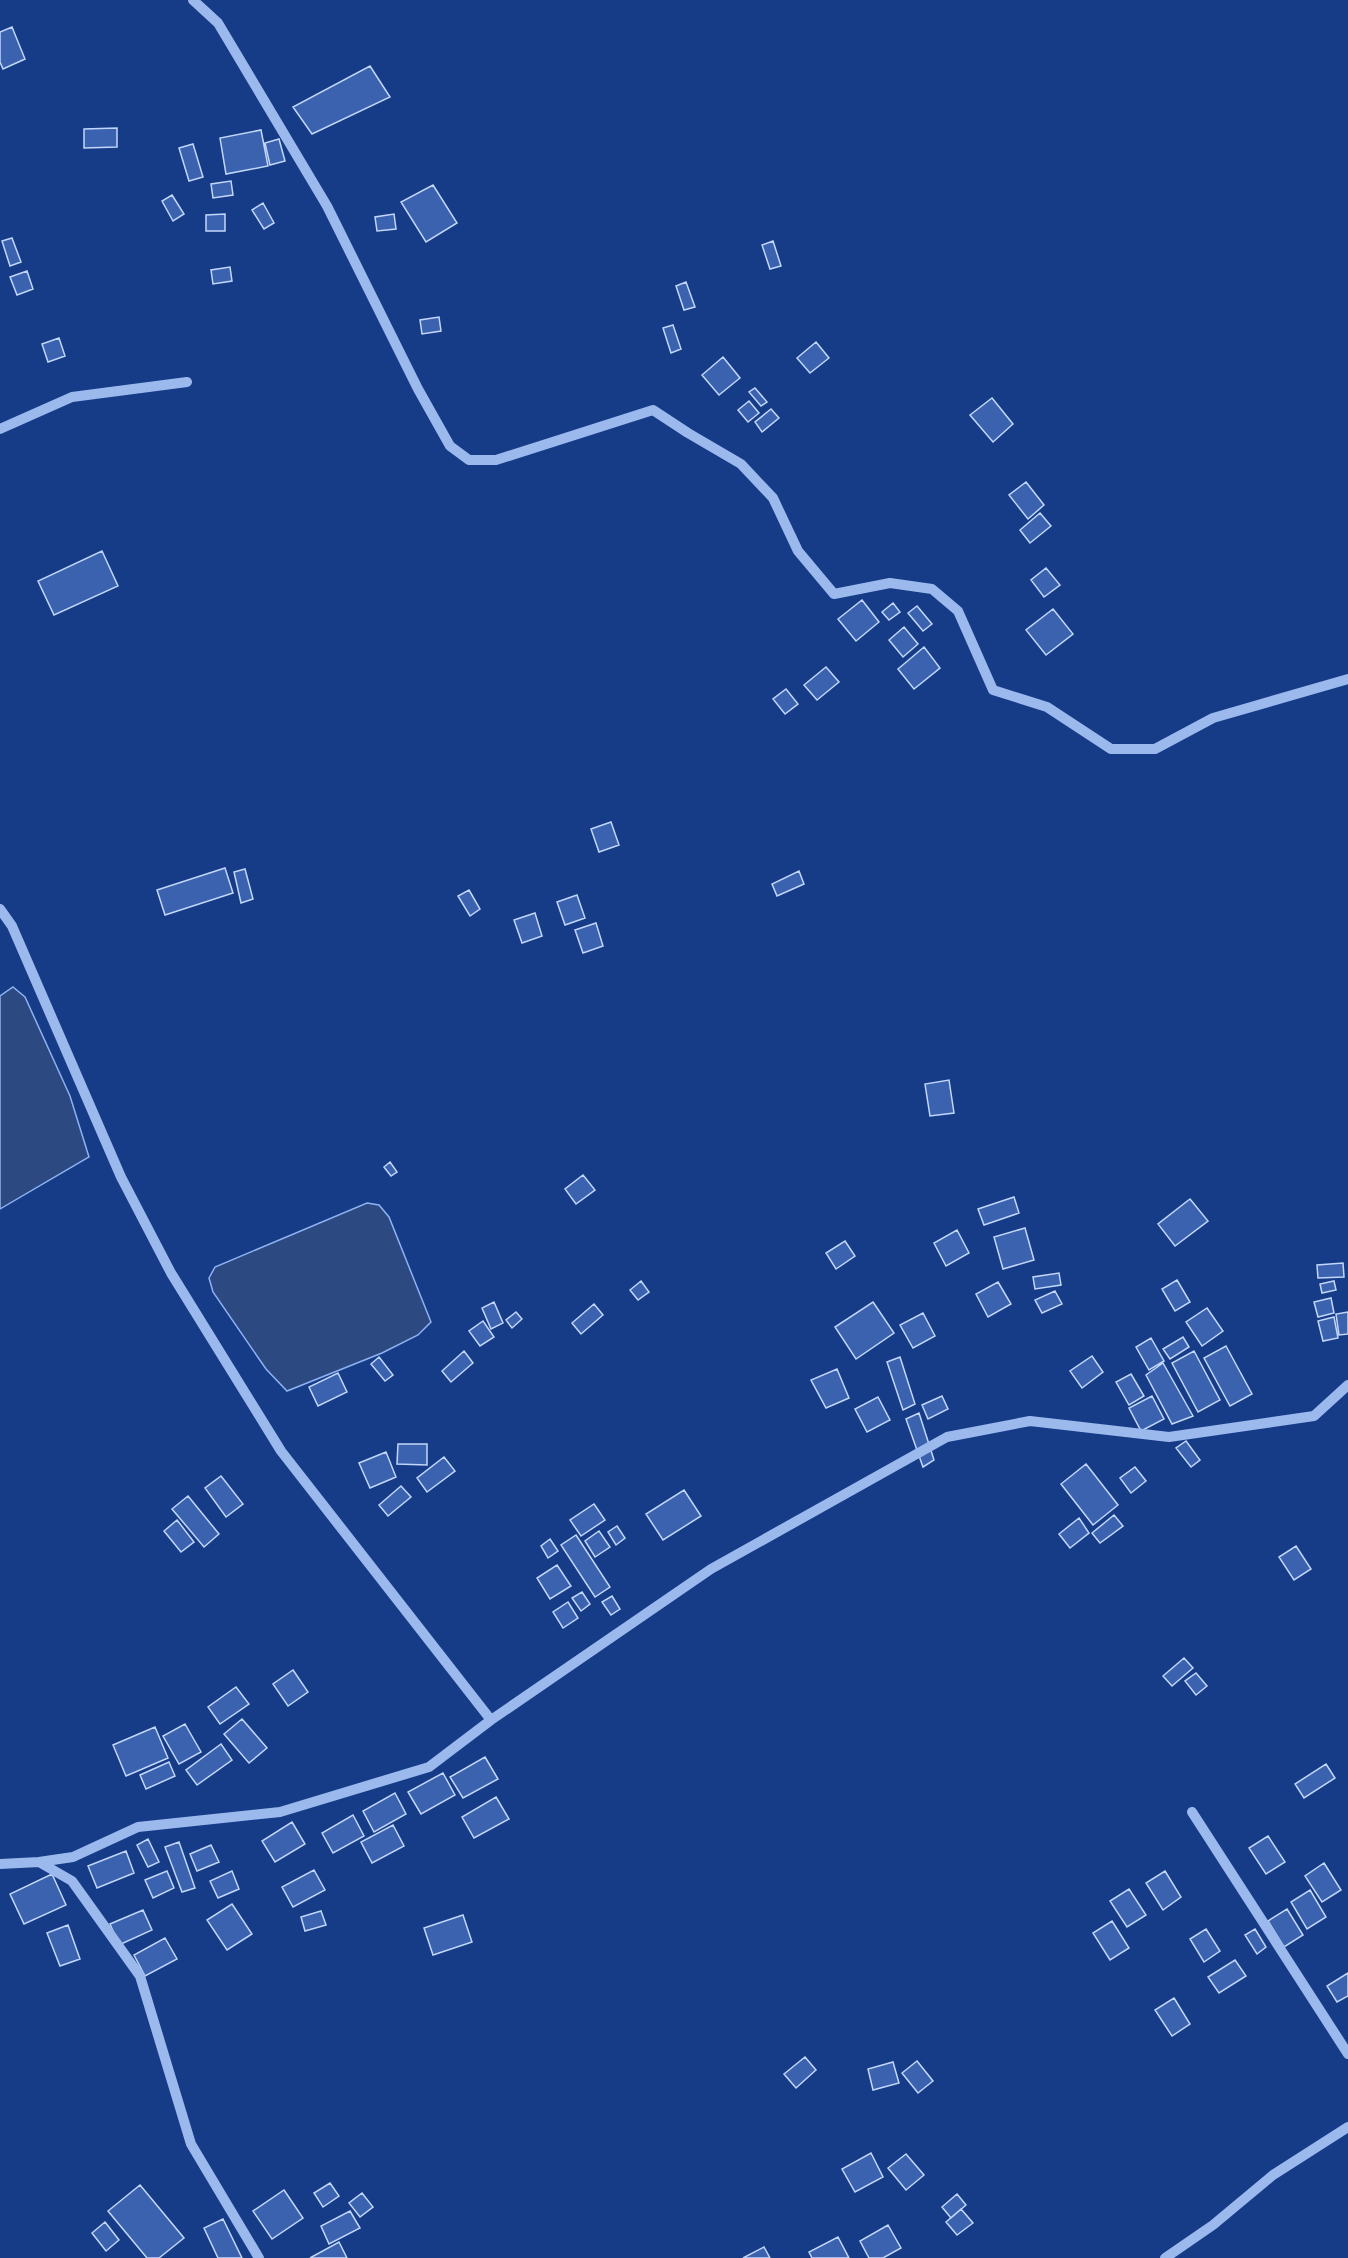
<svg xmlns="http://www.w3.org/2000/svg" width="1348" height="2258" font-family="'DejaVu Sans',sans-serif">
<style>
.water{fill:#2d4982;stroke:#8eb2f1;stroke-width:1.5}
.building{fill:#3a62af;stroke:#c2d6fa;stroke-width:1.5}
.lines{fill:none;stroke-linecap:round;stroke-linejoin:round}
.minor{stroke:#9cb9ee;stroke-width:10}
</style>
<rect width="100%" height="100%" fill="#163c88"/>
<path class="water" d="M 13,987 L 25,997 L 70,1096 L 89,1157 L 0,1209 L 0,996 Z
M 367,1203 L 379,1205 L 389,1217 L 431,1322 L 418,1335 L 382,1353 L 287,1391 L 266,1369 L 213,1292 L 209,1278 L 215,1267 Z"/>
<path class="building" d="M 12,27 L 25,59 L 3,69 L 0,62 L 0,32 Z
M 370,66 L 390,97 L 312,134 L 293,107 Z
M 117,128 L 117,147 L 84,148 L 84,129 Z
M 261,130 L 268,166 L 226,174 L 220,138 Z
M 279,139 L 285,161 L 270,165 L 265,143 Z
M 193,144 L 203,177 L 189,181 L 179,148 Z
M 231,181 L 233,195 L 213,198 L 211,184 Z
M 433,185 L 457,223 L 426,242 L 401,202 Z
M 172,195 L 184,214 L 173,221 L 162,201 Z
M 263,203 L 274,223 L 264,229 L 252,210 Z
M 225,214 L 225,231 L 206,231 L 206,215 Z
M 394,214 L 396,229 L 377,231 L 375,217 Z
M 12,238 L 21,262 L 10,266 L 2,241 Z
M 773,241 L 781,266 L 770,269 L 762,245 Z
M 230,267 L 232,281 L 213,284 L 211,270 Z
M 27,271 L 33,289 L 17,295 L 10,277 Z
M 686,282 L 695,307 L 684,310 L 676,286 Z
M 439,317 L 441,331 L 422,334 L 420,320 Z
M 673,325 L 681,349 L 671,353 L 663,328 Z
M 59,338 L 65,356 L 48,362 L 42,344 Z
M 816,342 L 829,358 L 810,373 L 797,358 Z
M 723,357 L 740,378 L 719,395 L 702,375 Z
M 755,388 L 767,402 L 761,406 L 749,392 Z
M 992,398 L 1013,424 L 993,442 L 970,415 Z
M 749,401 L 759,413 L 748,422 L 738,410 Z
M 771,409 L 779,418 L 762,432 L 755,422 Z
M 1026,482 L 1044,505 L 1028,519 L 1009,495 Z
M 1040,513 L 1051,526 L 1030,543 L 1020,530 Z
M 102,551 L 118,586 L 54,615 L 38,581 Z
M 1046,568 L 1060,585 L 1044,597 L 1031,580 Z
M 862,600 L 879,622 L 856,641 L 838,619 Z
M 893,603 L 900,612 L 889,620 L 882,612 Z
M 917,606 L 932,624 L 923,631 L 908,613 Z
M 1053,609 L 1073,634 L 1046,655 L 1026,630 Z
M 904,627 L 918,644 L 903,657 L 889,640 Z
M 924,647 L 940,668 L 914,689 L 898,669 Z
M 826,667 L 839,682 L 817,700 L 804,685 Z
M 786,689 L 798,704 L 785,714 L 773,699 Z
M 611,822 L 619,845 L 599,852 L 591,829 Z
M 225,868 L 233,893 L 165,915 L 157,890 Z
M 245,869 L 253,899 L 241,903 L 234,872 Z
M 799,871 L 804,884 L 777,896 L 772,884 Z
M 469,890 L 480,909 L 470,916 L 458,896 Z
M 577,895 L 585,918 L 565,925 L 557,902 Z
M 535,913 L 542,936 L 522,943 L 514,920 Z
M 596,923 L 603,946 L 583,953 L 575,930 Z
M 949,1080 L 954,1113 L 930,1116 L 925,1084 Z
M 390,1162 L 397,1172 L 391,1176 L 384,1167 Z
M 583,1175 L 595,1190 L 576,1204 L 565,1189 Z
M 1014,1197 L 1019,1213 L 984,1225 L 978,1209 Z
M 1190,1199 L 1208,1221 L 1175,1246 L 1158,1224 Z
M 1025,1228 L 1034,1260 L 1003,1269 L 994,1237 Z
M 957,1230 L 969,1253 L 946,1266 L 934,1243 Z
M 845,1241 L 855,1256 L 836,1269 L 826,1253 Z
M 1343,1263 L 1344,1277 L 1318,1278 L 1317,1265 Z
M 1059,1273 L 1061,1285 L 1035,1289 L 1033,1277 Z
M 1177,1280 L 1190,1302 L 1175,1311 L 1162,1289 Z
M 641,1281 L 649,1292 L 638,1300 L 630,1290 Z
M 1334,1281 L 1336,1290 L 1322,1293 L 1320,1284 Z
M 998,1282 L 1011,1304 L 988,1317 L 976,1294 Z
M 1055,1291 L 1062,1304 L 1042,1313 L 1035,1300 Z
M 1331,1298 L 1334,1313 L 1318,1317 L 1314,1302 Z
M 494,1302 L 503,1323 L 491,1329 L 482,1308 Z
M 873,1302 L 894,1333 L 856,1359 L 835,1327 Z
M 594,1304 L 603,1315 L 581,1334 L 572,1323 Z
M 1207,1308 L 1223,1331 L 1202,1346 L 1186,1322 Z
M 516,1312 L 522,1319 L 512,1328 L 506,1320 Z
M 1348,1312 L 1348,1334 L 1339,1335 L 1336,1314 Z
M 923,1313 L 935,1336 L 913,1348 L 900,1325 Z
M 1334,1317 L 1338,1338 L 1323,1341 L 1318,1321 Z
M 483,1321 L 494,1337 L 480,1346 L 469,1331 Z
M 1183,1337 L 1189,1347 L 1170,1359 L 1163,1349 Z
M 1151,1338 L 1164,1361 L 1149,1370 L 1136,1347 Z
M 1226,1346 L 1252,1394 L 1230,1406 L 1204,1358 Z
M 464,1351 L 473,1363 L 451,1382 L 442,1371 Z
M 1194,1351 L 1220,1400 L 1198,1412 L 1172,1363 Z
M 1092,1356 L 1103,1372 L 1082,1388 L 1070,1371 Z
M 379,1357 L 393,1375 L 385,1381 L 371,1364 Z
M 900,1357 L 915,1404 L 903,1410 L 887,1362 Z
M 1163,1363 L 1193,1416 L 1172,1424 L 1146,1375 Z
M 837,1369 L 849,1398 L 826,1408 L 811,1380 Z
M 338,1373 L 347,1392 L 318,1406 L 309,1387 Z
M 1131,1374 L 1144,1396 L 1129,1405 L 1116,1382 Z
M 942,1396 L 948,1409 L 928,1419 L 922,1405 Z
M 1152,1396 L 1164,1419 L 1141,1431 L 1129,1408 Z
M 878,1397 L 890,1420 L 867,1432 L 855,1409 Z
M 919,1413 L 934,1460 L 923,1467 L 906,1419 Z
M 1186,1441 L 1200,1460 L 1191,1467 L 1176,1448 Z
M 398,1444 L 427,1444 L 427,1465 L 397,1464 Z
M 386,1452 L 396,1477 L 370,1488 L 359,1463 Z
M 444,1457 L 455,1471 L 427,1492 L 417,1478 Z
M 1086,1464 L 1118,1505 L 1093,1525 L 1061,1484 Z
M 1135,1467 L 1146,1481 L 1131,1493 L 1120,1478 Z
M 221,1476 L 243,1504 L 226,1517 L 205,1488 Z
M 401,1486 L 411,1497 L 388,1516 L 379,1505 Z
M 684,1490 L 701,1516 L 663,1540 L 646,1514 Z
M 188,1496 L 219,1534 L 204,1547 L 172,1509 Z
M 594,1504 L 605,1520 L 581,1536 L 570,1520 Z
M 1114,1515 L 1123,1526 L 1100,1543 L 1092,1533 Z
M 1079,1518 L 1089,1533 L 1070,1548 L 1059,1534 Z
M 177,1520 L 194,1542 L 181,1552 L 164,1531 Z
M 617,1526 L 625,1538 L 616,1545 L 608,1532 Z
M 599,1531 L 610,1547 L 595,1557 L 585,1541 Z
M 576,1535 L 610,1587 L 595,1597 L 561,1545 Z
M 550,1539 L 558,1551 L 548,1558 L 541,1546 Z
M 1296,1546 L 1311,1569 L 1294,1580 L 1279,1557 Z
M 557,1565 L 571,1586 L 550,1599 L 537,1578 Z
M 582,1592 L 590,1604 L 581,1611 L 572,1598 Z
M 612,1596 L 620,1609 L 611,1615 L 602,1602 Z
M 568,1602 L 578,1618 L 563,1628 L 553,1612 Z
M 1184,1658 L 1193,1668 L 1172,1686 L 1163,1676 Z
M 293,1670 L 308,1692 L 288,1706 L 273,1684 Z
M 1196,1673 L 1207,1686 L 1196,1695 L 1185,1681 Z
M 236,1687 L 249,1704 L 220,1724 L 208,1707 Z
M 242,1719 L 267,1748 L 249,1763 L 224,1734 Z
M 185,1724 L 201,1752 L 179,1764 L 163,1736 Z
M 155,1727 L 168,1758 L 126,1776 L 113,1745 Z
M 221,1744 L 232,1760 L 197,1785 L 186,1770 Z
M 485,1757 L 498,1779 L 463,1798 L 450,1777 Z
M 169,1762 L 175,1776 L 146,1789 L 140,1775 Z
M 1326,1764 L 1335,1778 L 1304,1798 L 1295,1784 Z
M 443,1773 L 455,1795 L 421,1814 L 408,1792 Z
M 395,1793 L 406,1814 L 374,1832 L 363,1811 Z
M 496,1797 L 509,1819 L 474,1838 L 462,1817 Z
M 353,1815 L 364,1836 L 333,1853 L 322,1833 Z
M 292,1822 L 305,1844 L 275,1862 L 262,1841 Z
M 393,1825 L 404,1846 L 372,1863 L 361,1842 Z
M 1268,1836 L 1285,1862 L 1266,1874 L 1249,1848 Z
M 148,1839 L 159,1862 L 148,1867 L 137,1845 Z
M 179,1842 L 195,1888 L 182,1892 L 165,1847 Z
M 211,1845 L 219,1862 L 197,1871 L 190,1854 Z
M 126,1851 L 134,1873 L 97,1888 L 88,1866 Z
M 1324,1863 L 1341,1890 L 1322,1902 L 1305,1876 Z
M 314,1870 L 325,1890 L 293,1907 L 282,1887 Z
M 167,1871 L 174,1888 L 153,1898 L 145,1880 Z
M 232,1871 L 239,1889 L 218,1898 L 210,1881 Z
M 1165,1871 L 1181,1897 L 1163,1910 L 1146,1883 Z
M 52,1874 L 66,1905 L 24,1924 L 10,1894 Z
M 1129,1889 L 1146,1915 L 1127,1927 L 1110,1901 Z
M 1310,1890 L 1326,1917 L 1307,1929 L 1291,1902 Z
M 232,1904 L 252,1934 L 227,1950 L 207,1920 Z
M 1287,1909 L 1303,1935 L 1284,1947 L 1268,1921 Z
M 143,1910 L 152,1930 L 119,1945 L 110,1924 Z
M 321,1911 L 326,1925 L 305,1931 L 301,1917 Z
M 463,1915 L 472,1942 L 433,1955 L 424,1928 Z
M 1112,1921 L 1129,1948 L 1110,1960 L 1093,1933 Z
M 68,1925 L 80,1959 L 60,1966 L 47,1933 Z
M 1206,1929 L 1220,1951 L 1204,1962 L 1190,1939 Z
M 1255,1929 L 1266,1947 L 1257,1954 L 1245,1935 Z
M 165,1938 L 177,1959 L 145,1976 L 134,1955 Z
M 1235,1960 L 1246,1976 L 1219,1993 L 1208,1977 Z
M 1348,1973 L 1348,1996 L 1337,2002 L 1327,1986 Z
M 1174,1998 L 1190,2024 L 1172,2036 L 1155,2010 Z
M 805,2057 L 816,2070 L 796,2088 L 784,2074 Z
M 917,2061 L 933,2081 L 918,2093 L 902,2073 Z
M 893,2062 L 899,2083 L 873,2090 L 868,2069 Z
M 871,2153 L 883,2177 L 855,2192 L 842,2169 Z
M 906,2154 L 924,2175 L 906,2190 L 888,2168 Z
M 330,2183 L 339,2196 L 323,2207 L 314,2193 Z
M 140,2185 L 184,2238 L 159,2258 L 147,2258 L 108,2211 Z
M 284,2190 L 303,2218 L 272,2239 L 253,2211 Z
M 362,2193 L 373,2207 L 360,2217 L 349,2203 Z
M 957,2194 L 966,2205 L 951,2218 L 942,2207 Z
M 961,2209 L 973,2223 L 957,2235 L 946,2222 Z
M 350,2211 L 360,2228 L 329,2244 L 321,2226 Z
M 223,2219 L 242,2258 L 218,2258 L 204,2228 Z
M 105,2222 L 119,2240 L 106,2251 L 92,2233 Z
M 888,2225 L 901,2248 L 883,2258 L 869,2258 L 860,2241 Z
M 838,2237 L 849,2258 L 812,2258 L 809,2252 Z
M 339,2242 L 347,2258 L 310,2258 Z
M 764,2247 L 770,2258 L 743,2258 Z"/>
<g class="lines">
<path class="minor" d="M 193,0 L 218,23 L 327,206 L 418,389 L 450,446 L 469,460 L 496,460 L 653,410 L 688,433 L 741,464 L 773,498 L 798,551 L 834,594 L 890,583 L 932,589 L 958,611 L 993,690 L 1047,707 L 1111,749 L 1155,749 L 1213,718 L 1348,679
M 0,429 L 72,397 L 187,382
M 0,909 L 12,926 L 121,1177 L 171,1273 L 281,1451 L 491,1720 L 429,1767 L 280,1812 L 138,1827 L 73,1857 L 39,1862
M 491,1720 L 711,1569 L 947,1437 L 1030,1421 L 1169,1437 L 1314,1416 L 1348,1385
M 1192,1812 L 1348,2054
M 0,1864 L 39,1862 L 72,1881 L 140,1976 L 191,2144 L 259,2258
M 1165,2258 L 1213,2225 L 1273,2175 L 1348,2127"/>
</g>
</svg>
